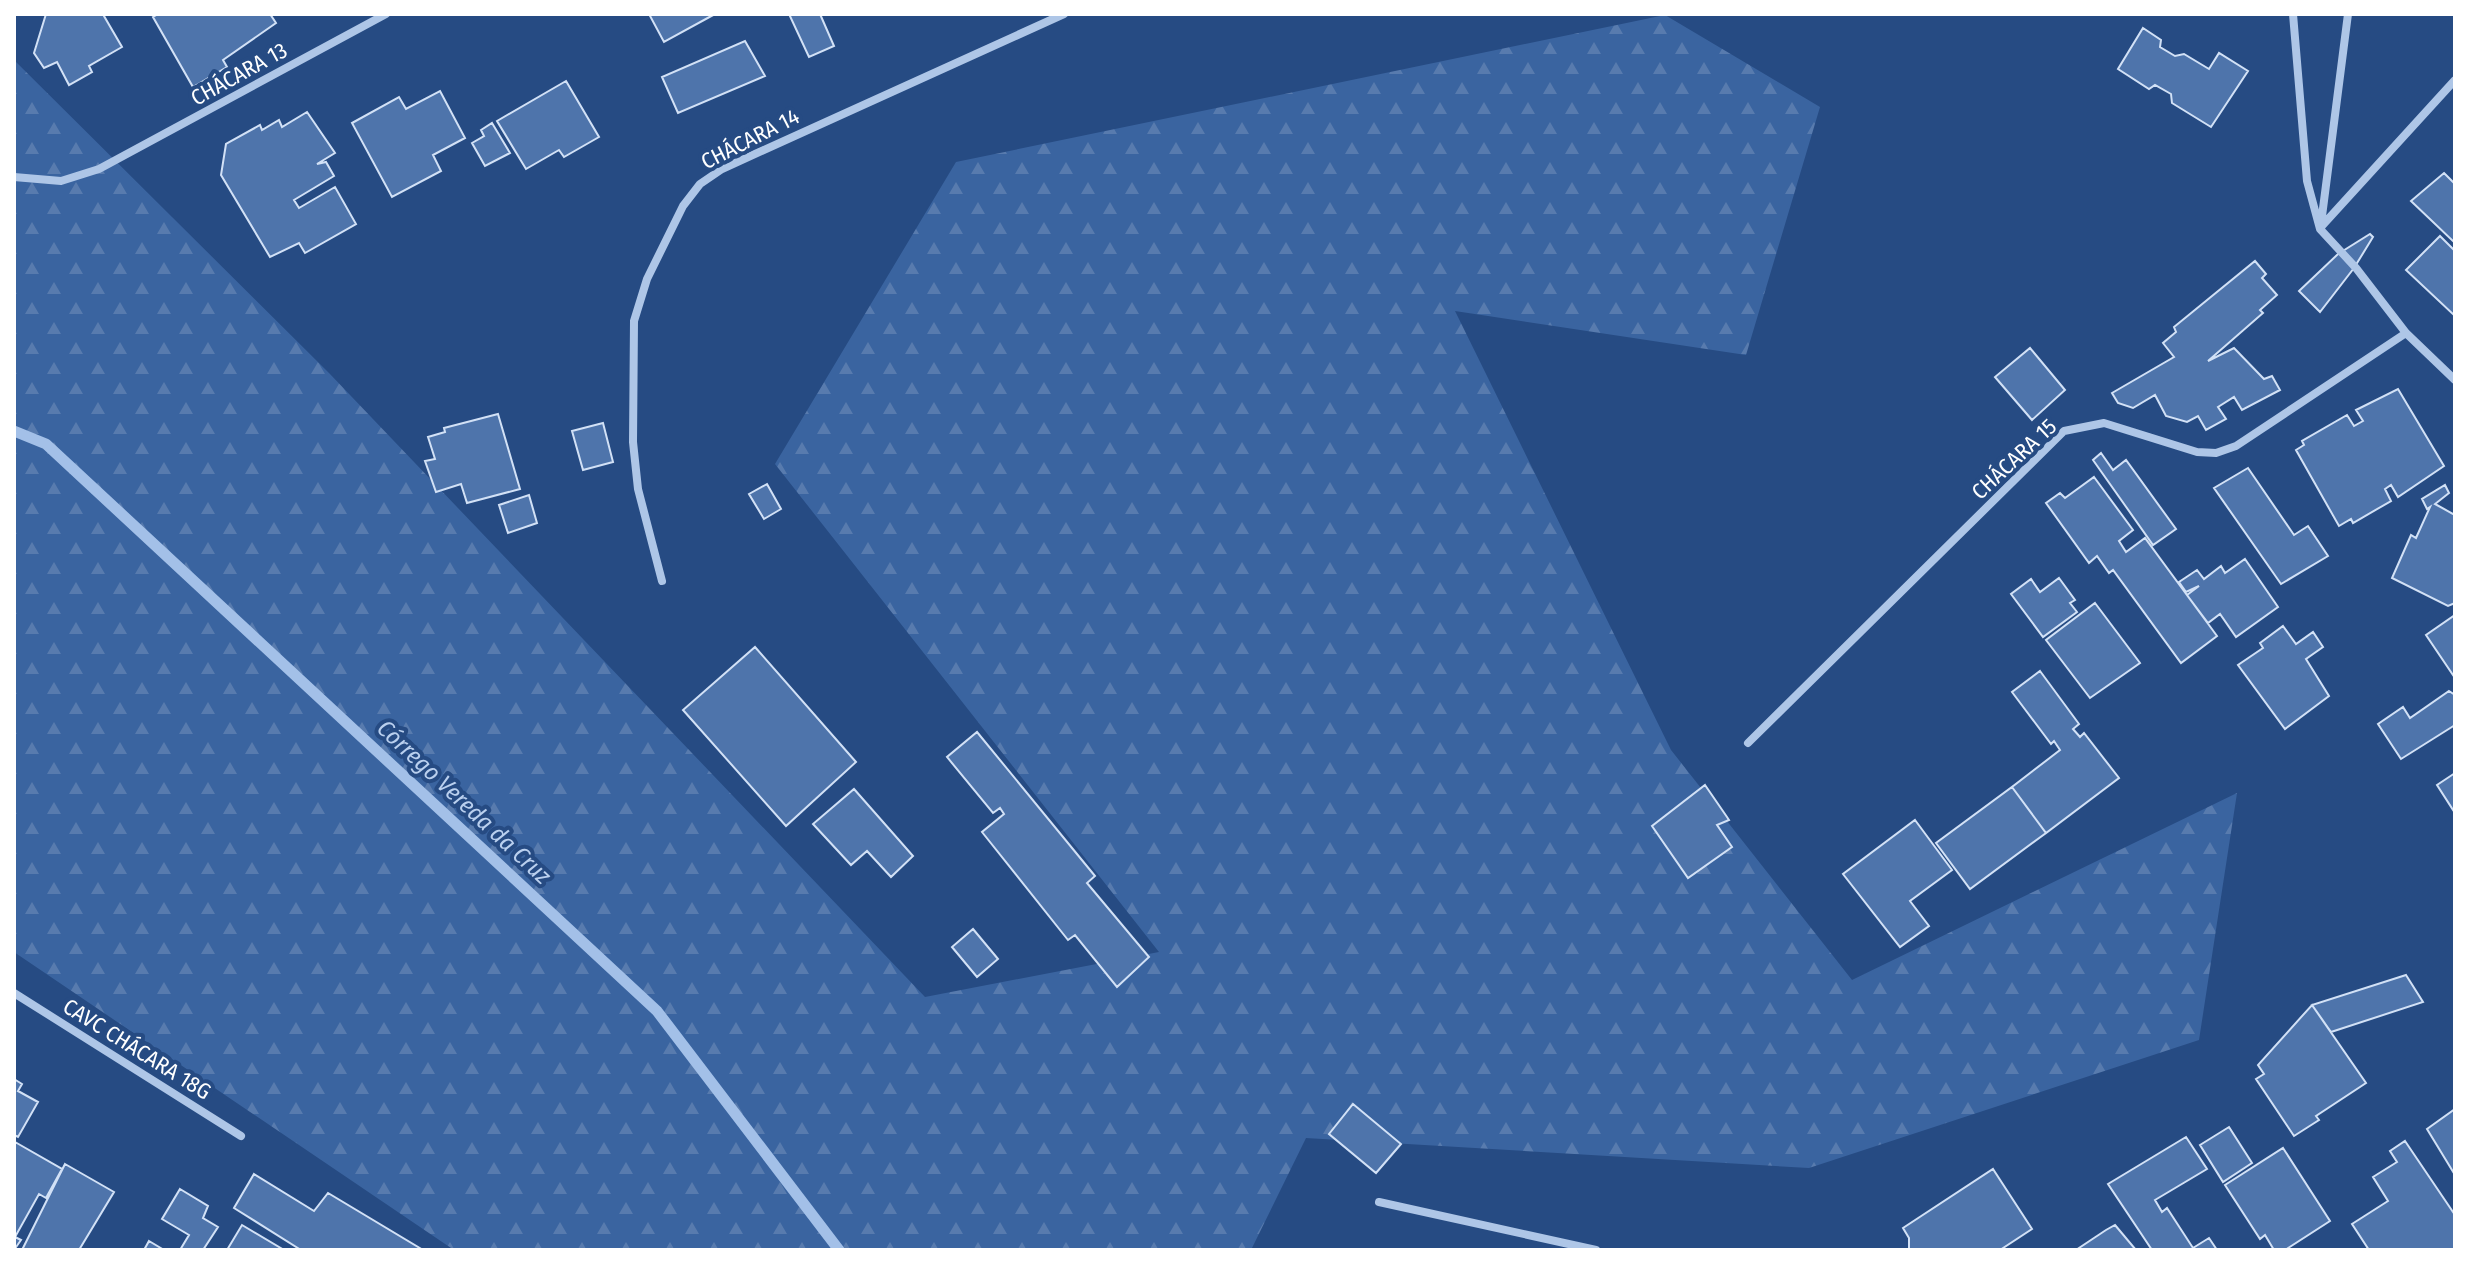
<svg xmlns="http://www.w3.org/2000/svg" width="2469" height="1264" font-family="'Fira Sans Condensed',sans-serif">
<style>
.forest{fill:url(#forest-firs)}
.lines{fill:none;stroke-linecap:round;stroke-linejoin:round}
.stream{stroke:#a3c0e8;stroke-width:11}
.building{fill:#4e74ab;stroke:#d2e1f6;stroke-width:2}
.street{stroke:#aec6e7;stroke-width:8}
.labels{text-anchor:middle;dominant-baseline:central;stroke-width:8;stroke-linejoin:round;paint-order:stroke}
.street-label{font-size:22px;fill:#fff;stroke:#264b83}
.water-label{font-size:24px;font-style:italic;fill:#bad0ef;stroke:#264b83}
</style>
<defs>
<pattern id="forest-firs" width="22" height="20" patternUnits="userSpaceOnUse" patternTransform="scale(2)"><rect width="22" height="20" fill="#3a64a0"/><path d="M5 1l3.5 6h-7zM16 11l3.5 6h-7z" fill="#587bae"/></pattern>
</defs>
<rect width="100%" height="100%" fill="#264b83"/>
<path class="forest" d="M 1665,15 L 1820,107 L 1746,355 L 1455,311 L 1671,750 L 1852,980 L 2237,793 L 2199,1040 L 1809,1168 L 1306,1138 L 1251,1250 L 454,1250 L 14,952 L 14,60 L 329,373 L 925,997 L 1159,952 L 775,464 L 956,162 Z"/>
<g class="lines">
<path class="stream" d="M 14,431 L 46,444 L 657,1011 L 839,1250"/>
</g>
<path class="building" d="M 46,14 L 107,14 L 104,16 L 122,47 L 89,66 L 92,72 L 69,85 L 57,62 L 44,68 L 34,53 Z
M 158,14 L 270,14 L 276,23 L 223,60 L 227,67 L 193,87 L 153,17 Z
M 649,14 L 715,14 L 664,42 Z
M 820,14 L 834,46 L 809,57 L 789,14 Z
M 2143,28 L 2161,40 L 2160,47 L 2175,56 L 2184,54 L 2209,69 L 2219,53 L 2248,71 L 2211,127 L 2172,103 L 2171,94 L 2155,85 L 2149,89 L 2118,69 Z
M 745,41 L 765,76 L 678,113 L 662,77 Z
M 566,81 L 599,137 L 564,157 L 559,150 L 526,169 L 497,121 Z
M 440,91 L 465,138 L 433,155 L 441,171 L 392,197 L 352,123 L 399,97 L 406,109 Z
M 307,112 L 335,153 L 317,164 L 326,162 L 334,176 L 294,200 L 299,208 L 335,187 L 356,224 L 305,253 L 299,243 L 270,257 L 221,175 L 226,144 L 260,125 L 262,130 L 279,120 L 282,127 Z
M 492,123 L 510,153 L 485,166 L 472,143 L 484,136 L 481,130 Z
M 2444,173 L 2455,184 L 2455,243 L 2411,201 Z
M 2370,234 L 2373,237 L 2354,268 L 2320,312 L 2299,291 L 2338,254 Z
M 2440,236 L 2455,251 L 2455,316 L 2406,270 Z
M 2255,261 L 2266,274 L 2262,278 L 2277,295 L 2260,310 L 2263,313 L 2208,361 L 2234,348 L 2264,379 L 2272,376 L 2280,390 L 2242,410 L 2234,397 L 2218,407 L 2226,419 L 2206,430 L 2198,416 L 2187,422 L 2166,416 L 2155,395 L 2133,408 L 2118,403 L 2112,393 L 2174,357 L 2163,343 L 2176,332 L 2174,327 Z
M 2030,348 L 2065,390 L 2032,420 L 1995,377 Z
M 2398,389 L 2444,466 L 2398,497 L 2391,485 L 2385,489 L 2391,501 L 2353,523 L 2351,519 L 2339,526 L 2296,450 L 2304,445 L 2302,441 L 2347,415 L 2354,426 L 2363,421 L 2356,410 Z
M 498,414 L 520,489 L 467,503 L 461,484 L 436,492 L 425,461 L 435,459 L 428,437 L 445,432 L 444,428 Z
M 603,423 L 613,462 L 583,470 L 572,431 Z
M 2101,453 L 2113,470 L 2126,460 L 2176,529 L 2153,545 L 2093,460 Z
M 2248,468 L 2294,535 L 2308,526 L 2328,556 L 2281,584 L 2214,488 Z
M 2094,477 L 2133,530 L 2119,541 L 2126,552 L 2145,538 L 2217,636 L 2181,663 L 2113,570 L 2109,573 L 2097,556 L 2089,563 L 2046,503 L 2060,493 L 2065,498 Z
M 767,484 L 781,509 L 764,519 L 749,494 Z
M 2445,485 L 2449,493 L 2435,504 L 2455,515 L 2455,603 L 2448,606 L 2392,578 L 2411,535 L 2416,538 L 2430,507 L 2427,509 L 2422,499 Z
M 529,495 L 537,523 L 508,533 L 499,505 Z
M 2245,559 L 2278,607 L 2236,637 L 2220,614 L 2208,623 L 2187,595 L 2199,586 L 2186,592 L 2179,582 L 2197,570 L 2204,579 L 2221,566 L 2225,573 Z
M 2059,578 L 2075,600 L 2070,603 L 2077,612 L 2043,637 L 2011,594 L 2031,579 L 2040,592 Z
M 2095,603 L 2140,663 L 2090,698 L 2046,640 Z
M 2455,615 L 2455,678 L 2426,635 Z
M 2283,626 L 2296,644 L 2313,632 L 2323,647 L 2306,659 L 2329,696 L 2285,729 L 2238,665 L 2263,648 L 2260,643 Z
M 755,647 L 856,762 L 786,826 L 683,710 Z
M 2040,671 L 2079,724 L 2073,729 L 2080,737 L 2084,733 L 2119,778 L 2046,833 L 2012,787 L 2060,750 L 2054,741 L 2051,744 L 2012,692 Z
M 2449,691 L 2455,695 L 2455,725 L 2401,759 L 2378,724 L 2403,707 L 2410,718 Z
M 977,732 L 1095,876 L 1087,883 L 1149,957 L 1117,987 L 1075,935 L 1068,940 L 982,832 L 1004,814 L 1000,808 L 993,813 L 947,757 Z
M 2455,773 L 2455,813 L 2437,785 Z
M 1705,785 L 1727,817 L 1729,820 L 1717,825 L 1732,847 L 1688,878 L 1652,826 Z
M 2012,787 L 2046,833 L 1970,889 L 1936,843 Z
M 854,789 L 913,856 L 891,877 L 867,851 L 851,865 L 813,824 Z
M 1915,820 L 1952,870 L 1910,901 L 1929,926 L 1900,947 L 1843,874 Z
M 973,929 L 998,959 L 977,977 L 952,947 Z
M 2406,975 L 2423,1002 L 2331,1032 L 2312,1005 Z
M 2312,1005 L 2366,1083 L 2316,1116 L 2319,1120 L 2294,1136 L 2256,1079 L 2264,1074 L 2258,1065 Z
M 14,1079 L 22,1084 L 18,1091 L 38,1102 L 18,1137 L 14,1135 Z
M 1353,1104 L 1401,1144 L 1376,1173 L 1329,1134 Z
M 2455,1109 L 2455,1175 L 2427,1129 Z
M 2229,1127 L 2252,1163 L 2223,1182 L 2200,1145 Z
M 2186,1137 L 2207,1169 L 2155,1200 L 2162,1212 L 2167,1208 L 2193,1248 L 2209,1238 L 2217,1250 L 2152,1250 L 2108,1184 Z
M 2405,1141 L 2455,1215 L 2455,1250 L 2369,1250 L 2352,1224 L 2388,1201 L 2373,1177 L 2397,1162 L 2390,1151 Z
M 15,1142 L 62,1169 L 46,1198 L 39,1194 L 15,1237 L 21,1240 L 14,1250 Z
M 2283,1148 L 2330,1221 L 2285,1250 L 2274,1250 L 2265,1235 L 2260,1239 L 2225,1185 Z
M 65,1164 L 114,1192 L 79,1250 L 22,1250 Z
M 1993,1169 L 2032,1229 L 2000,1250 L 1909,1250 L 1909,1238 L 1903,1228 Z
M 254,1174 L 314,1211 L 328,1193 L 423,1250 L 301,1250 L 234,1208 Z
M 180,1189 L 208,1206 L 203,1218 L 218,1227 L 203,1250 L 180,1250 L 189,1235 L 162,1219 Z
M 242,1225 L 284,1250 L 227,1250 Z
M 2115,1225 L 2136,1250 L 2076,1250 L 2106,1230 Z
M 149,1241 L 164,1250 L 144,1250 Z"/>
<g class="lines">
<path class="street" d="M 2293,14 L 2307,181 L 2320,229 L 2356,268 L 2406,333 L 2455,380
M 14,177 L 61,181 L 99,169 L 386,14
M 2321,224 L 2348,14
M 2320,228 L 2455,80
M 662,581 L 638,489 L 633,442 L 634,321 L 647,279 L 683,206 L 700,184 L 722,169 L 1064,14
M 1748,743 L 2064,431 L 2104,423 L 2197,452 L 2216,453 L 2236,446 L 2406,333
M 14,993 L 241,1136
M 1379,1202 L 1596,1250"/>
</g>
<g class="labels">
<g class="street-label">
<text transform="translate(239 74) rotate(-29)">CHÁCARA 13</text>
<text transform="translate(750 139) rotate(-27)">CHÁCARA 14</text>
<text transform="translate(2014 459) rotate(-43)">CHÁCARA 15</text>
<text transform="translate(137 1049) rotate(32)">CAVC CHÁCARA 18G</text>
</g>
<g class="water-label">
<text transform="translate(464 802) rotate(43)">Córrego Vereda da Cruz</text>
</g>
</g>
<rect width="2469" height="1264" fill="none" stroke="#ffffff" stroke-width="32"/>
</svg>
